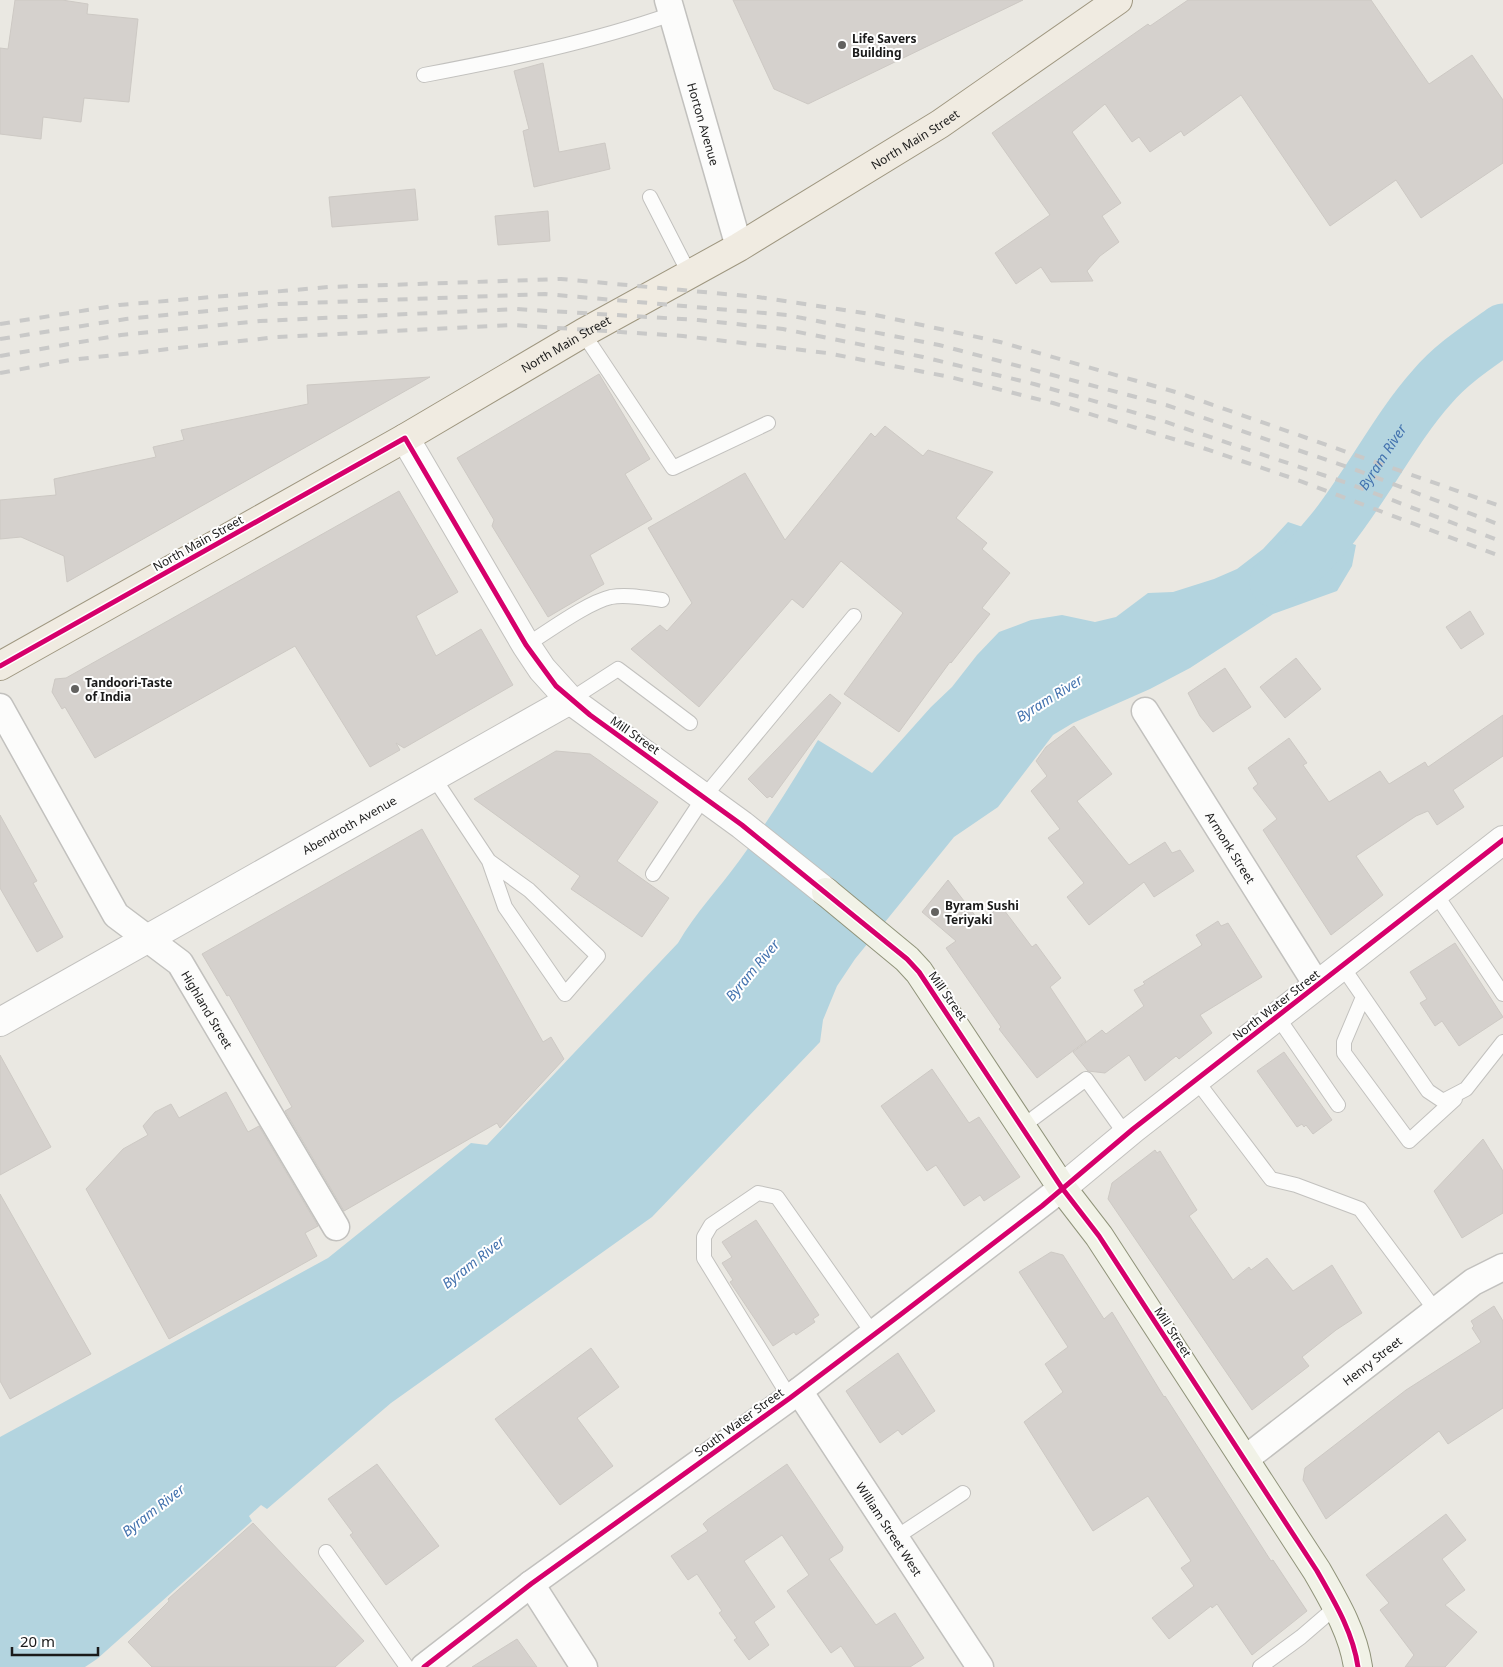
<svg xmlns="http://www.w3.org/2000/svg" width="1503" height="1667" font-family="'Noto Sans',sans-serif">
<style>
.water{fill:#b3d4df}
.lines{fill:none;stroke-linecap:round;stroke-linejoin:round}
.river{stroke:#b3d4df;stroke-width:51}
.building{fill:#d5d1cd;stroke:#cdc9c4}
.service-casing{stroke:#c2c1be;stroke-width:16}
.minor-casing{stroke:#c2c1be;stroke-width:29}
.tertiary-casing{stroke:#c2c1be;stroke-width:30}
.secondary-casing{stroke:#90937a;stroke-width:30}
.primary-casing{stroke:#9f9780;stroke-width:30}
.service{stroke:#fcfcfb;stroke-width:14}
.minor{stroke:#fcfcfb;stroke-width:26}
.tertiary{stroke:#fcfcfb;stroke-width:28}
.secondary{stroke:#f1f2e7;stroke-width:28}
.primary{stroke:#f0ebe1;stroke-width:28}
.rail{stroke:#c9c9c8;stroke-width:4;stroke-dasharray:10 10;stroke-linecap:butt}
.cycleway-casing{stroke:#fff;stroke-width:8}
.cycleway{stroke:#d6006c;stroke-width:5}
.poi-dot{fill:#636260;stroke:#fff;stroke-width:2}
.labels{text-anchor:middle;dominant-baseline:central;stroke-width:4;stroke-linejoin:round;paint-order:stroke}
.poi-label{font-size:12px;font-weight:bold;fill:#1a1a1a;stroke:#fff;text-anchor:start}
.street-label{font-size:12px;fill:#1a1a1a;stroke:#fff}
.water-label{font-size:14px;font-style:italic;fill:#4372ae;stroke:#fff}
</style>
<rect width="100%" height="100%" fill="#eae8e2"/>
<path class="water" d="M 1288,522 L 1356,545 L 1352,566 L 1337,591 L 1273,614 L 1190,668 L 1150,689 L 1073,723 L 1053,735 L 998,807 L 954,837 L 855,959 L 837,986 L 823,1020 L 820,1042 L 652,1217 L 391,1403 L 267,1509 L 261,1505 L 249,1516 L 252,1521 L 97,1659 L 85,1667 L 0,1667 L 0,1437 L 328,1258 L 471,1143 L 487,1145 L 678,943 C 696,912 718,890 739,861 C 768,822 793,781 818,740 L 872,773 L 931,707 L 952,687 L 977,655 L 999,632 L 1031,620 L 1062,615 L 1095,622 L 1116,617 L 1148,593 L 1173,592 L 1214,579 L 1237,569 L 1263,549 Z"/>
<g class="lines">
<path class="river" id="s1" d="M 1275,582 C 1343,541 1379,446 1432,387 C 1451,364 1479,346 1503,329"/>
</g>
<path class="building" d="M 15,0 L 62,0 L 88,4 L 87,14 L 138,19 L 129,102 L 84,98 L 81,122 L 43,117 L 41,139 L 0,134 L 0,48 L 8,49 Z
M 733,0 L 1023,0 L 808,104 L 774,89 Z
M 1188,0 L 1371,0 L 1429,84 L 1472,55 L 1503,100 L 1503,163 L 1421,218 L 1396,180 L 1330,226 L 1241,95 L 1184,136 L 1181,131 L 1150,152 L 1139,137 L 1132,142 L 1105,104 L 1072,132 L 1121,203 L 1102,216 L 1119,242 L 1100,256 L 1087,271 L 1093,281 L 1051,282 L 1041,267 L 1016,284 L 995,253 L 1050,215 L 992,133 L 1148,24 L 1150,26 Z
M 543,63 L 559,152 L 605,143 L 610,169 L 534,187 L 523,131 L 529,129 L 514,71 Z
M 415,189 L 418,220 L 332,227 L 329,197 Z
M 548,211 L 550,241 L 498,245 L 495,216 Z
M 599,374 L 650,459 L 625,474 L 652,519 L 590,555 L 604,584 L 548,617 L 492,526 L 494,520 L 457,458 Z
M 430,377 L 67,582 L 64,556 L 21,537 L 0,539 L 0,500 L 56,495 L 54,479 L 156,457 L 153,447 L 184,440 L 181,430 L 308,404 L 307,385 Z
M 885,426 L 923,456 L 928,450 L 993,472 L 956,518 L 987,543 L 982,549 L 1010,573 L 982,608 L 990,614 L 951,663 L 950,662 L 899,732 L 844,694 L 903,613 L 841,561 L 803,608 L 792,599 L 699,707 L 631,649 L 660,625 L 667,631 L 692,603 L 648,528 L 745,473 L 785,540 L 871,433 L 875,437 Z
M 399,491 L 458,592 L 416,616 L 436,656 L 481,629 L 513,685 L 404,748 L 396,743 L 400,750 L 370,767 L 295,646 L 95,758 L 65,707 L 62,709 L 52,692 L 55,679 L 66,678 Z
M 1470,611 L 1484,634 L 1461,649 L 1446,627 Z
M 1296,658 L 1321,689 L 1285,718 L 1260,687 Z
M 1225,668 L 1251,707 L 1213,732 L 1200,716 L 1188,693 Z
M 830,694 L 841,703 L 772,798 L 770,796 L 767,798 L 748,779 Z
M 1503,715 L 1503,756 L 1453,790 L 1464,807 L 1437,825 L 1428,811 L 1416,816 L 1356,856 L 1383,895 L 1331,935 L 1263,830 L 1277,819 L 1253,788 L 1258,784 L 1248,768 L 1289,738 L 1307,763 L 1303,765 L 1329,802 L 1380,771 L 1389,784 L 1425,762 L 1428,767 Z
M 1074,726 L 1112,774 L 1077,801 L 1129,865 L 1165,842 L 1172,853 L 1180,850 L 1194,871 L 1154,897 L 1144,882 L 1089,925 L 1067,897 L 1084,883 L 1048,838 L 1060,829 L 1031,791 L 1047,776 L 1036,761 L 1046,747 Z
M 556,751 L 590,754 L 658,802 L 617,861 L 669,898 L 642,937 L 571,889 L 580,876 L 474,799 Z
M 0,815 L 37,881 L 33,883 L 63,937 L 37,952 L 0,888 Z
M 422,829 L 543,1042 L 551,1037 L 564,1059 L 500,1128 L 497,1123 L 344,1211 L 285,1111 L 292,1107 L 229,995 L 227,996 L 202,954 Z
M 948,880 L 980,922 L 1001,906 L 1032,947 L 1036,944 L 1061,978 L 1050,987 L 1086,1041 L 1037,1078 L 999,1029 L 1001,1027 L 946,948 L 956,941 L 922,912 Z
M 1218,921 L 1221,926 L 1228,923 L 1262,977 L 1200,1015 L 1212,1033 L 1179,1059 L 1176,1056 L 1145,1081 L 1129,1055 L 1105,1073 L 1088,1071 L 1073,1052 L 1102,1030 L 1106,1034 L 1144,1006 L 1134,990 L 1145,984 L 1143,982 L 1202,945 L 1196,935 Z
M 1455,943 L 1503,1017 L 1459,1046 L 1442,1021 L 1435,1026 L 1420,1003 L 1427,999 L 1410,972 Z
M 1284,1052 L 1332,1120 L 1313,1134 L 1306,1125 L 1304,1127 L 1302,1124 L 1297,1127 L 1257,1071 Z
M 0,1055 L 51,1147 L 0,1175 Z
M 932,1069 L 969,1123 L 979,1117 L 1020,1177 L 984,1201 L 980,1195 L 964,1206 L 936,1165 L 927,1171 L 881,1106 Z
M 226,1092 L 248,1132 L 259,1126 L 318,1226 L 305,1233 L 317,1256 L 169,1339 L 86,1189 L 123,1149 L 148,1135 L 143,1126 L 155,1112 L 171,1104 L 179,1118 Z
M 1483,1139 L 1503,1171 L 1503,1213 L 1462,1238 L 1434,1191 Z
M 1155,1150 L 1157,1153 L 1160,1151 L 1197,1210 L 1189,1216 L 1233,1280 L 1249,1267 L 1251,1270 L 1267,1258 L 1293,1291 L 1332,1265 L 1362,1313 L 1336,1330 L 1302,1357 L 1309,1366 L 1252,1410 L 1108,1199 L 1112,1183 Z
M 0,1194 L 91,1354 L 10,1399 L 0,1381 Z
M 756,1220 L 819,1315 L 813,1319 L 815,1322 L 796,1335 L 794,1332 L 773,1346 L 730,1282 L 733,1280 L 722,1263 L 732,1257 L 722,1242 Z
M 1051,1252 L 1063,1255 L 1104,1319 L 1112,1312 L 1164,1397 L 1165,1396 L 1271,1561 L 1273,1560 L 1307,1611 L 1252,1655 L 1217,1604 L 1212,1608 L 1211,1606 L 1169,1639 L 1152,1618 L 1194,1586 L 1181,1568 L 1191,1561 L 1148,1496 L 1093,1531 L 1024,1422 L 1063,1392 L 1045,1364 L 1068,1347 L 1019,1272 Z
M 1494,1306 L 1503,1321 L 1503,1408 L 1448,1444 L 1439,1431 L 1326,1519 L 1303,1480 L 1305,1468 L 1406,1390 L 1481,1342 L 1472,1328 L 1474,1326 L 1471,1321 Z
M 591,1348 L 619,1387 L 577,1418 L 613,1466 L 560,1505 L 495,1419 Z
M 898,1353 L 935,1411 L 902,1435 L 898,1430 L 880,1443 L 846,1391 Z
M 377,1464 L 439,1546 L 386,1585 L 350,1535 L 353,1533 L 328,1499 Z
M 787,1464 L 843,1547 L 842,1551 L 829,1559 L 876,1625 L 895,1613 L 924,1658 L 910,1667 L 855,1667 L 841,1646 L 831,1653 L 787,1591 L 809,1575 L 782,1535 L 744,1561 L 775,1607 L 754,1622 L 769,1645 L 749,1660 L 734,1640 L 737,1638 L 719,1613 L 722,1611 L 697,1574 L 688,1580 L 671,1556 L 708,1531 L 703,1524 L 707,1520 Z
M 1446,1514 L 1466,1540 L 1442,1559 L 1465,1590 L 1445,1605 L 1477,1632 L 1445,1667 L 1405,1667 L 1414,1655 L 1380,1610 L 1389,1603 L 1366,1575 Z
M 253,1523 L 364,1641 L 335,1667 L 152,1667 L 128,1642 L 169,1601 L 168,1599 Z
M 517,1639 L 537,1667 L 472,1667 Z"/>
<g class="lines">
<g class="service-casing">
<path id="service" d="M 424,75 C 508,59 592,42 672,14
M 650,197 L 690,275
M 583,333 L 673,468 L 768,423
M 526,645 C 549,631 586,603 611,597 C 627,594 646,598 662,600
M 570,700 L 618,669 L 690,723
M 434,778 L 489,861 L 505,907 L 565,994 L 598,956 L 529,890 L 489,861
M 653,874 L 704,797 L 854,616
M 1435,893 L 1503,994
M 1342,966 L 1428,1091 L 1443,1101 L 1466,1089 L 1503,1042
M 1363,997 L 1344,1042 L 1344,1053 L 1409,1141 L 1455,1099
M 1277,1016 L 1338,1105
M 1196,1080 L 1271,1179 L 1296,1185 L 1360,1209 L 1436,1311
M 1023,1126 L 1086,1079 L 1126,1135
M 790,1398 L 704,1258 L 704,1237 L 711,1225 L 758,1193 L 777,1197 L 874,1335
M 895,1538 L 963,1493
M 326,1552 L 407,1667
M 1260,1667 L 1301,1637 L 1337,1606"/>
</g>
<g class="minor-casing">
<g id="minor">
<path id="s2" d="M 668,0 L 739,247"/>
<path id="s3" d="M 0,707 L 116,915 L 180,963 L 336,1227"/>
<path id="s4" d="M 1145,711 L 1317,985"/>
<path id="s5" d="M 799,1391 L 980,1667"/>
<path id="s6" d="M 1244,1460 L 1473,1282 L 1503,1267"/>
<path d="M 531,1584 L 584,1667"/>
<path d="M 424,1667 L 531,1584 L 799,1391 L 1062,1188"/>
</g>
</g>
<g class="tertiary-casing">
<g id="tertiary">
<path d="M 405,438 L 526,645 L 542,669 L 570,700 L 742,825 L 826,892"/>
<path id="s7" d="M 0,1022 L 570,700"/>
<path d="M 1062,1188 L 1133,1129 L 1503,840"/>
</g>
</g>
<g class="secondary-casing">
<path id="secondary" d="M 826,892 L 907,959 L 919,972 L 1062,1188 L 1099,1236 L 1317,1571 C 1334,1601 1353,1632 1358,1667"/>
</g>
<g class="primary-casing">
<g id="primary">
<path id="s8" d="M 0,666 L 405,438 L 583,333 L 739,247 L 940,124 L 1118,0"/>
</g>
</g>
<use href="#service" class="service"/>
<use href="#minor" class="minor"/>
<use href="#tertiary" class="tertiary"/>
<use href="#secondary" class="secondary"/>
<use href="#primary" class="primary"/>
<path class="rail" d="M 0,324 L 119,305 L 329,287 L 561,279 L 758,297 L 871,314 L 1000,342 L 1179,393 L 1503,507
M 0,339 L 126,319 L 278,304 L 545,294 L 787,315 L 939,345 L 1166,405 L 1359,471 L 1503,526
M 0,356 L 121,335 L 260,321 L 516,309 L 698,320 L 783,329 L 923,357 L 1034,384 L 1157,419 L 1347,483 L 1503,542
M 0,373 L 70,360 L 277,337 L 512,325 L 683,336 L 827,353 L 950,377 L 1053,403 L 1200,447 L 1289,477 L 1503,557"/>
<g class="cycleway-casing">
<path id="cycleway" d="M 0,666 L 405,438 L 526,645 L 556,686 L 590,715 L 742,825 L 907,959 L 919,972 L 1062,1188 L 1099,1236 L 1317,1571 C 1334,1601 1353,1632 1358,1667
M 424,1667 L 531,1584 L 790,1398 L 900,1315 L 1042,1206 L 1133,1129 L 1503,840"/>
</g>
<use href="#cycleway" class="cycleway"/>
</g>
<g class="poi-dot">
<circle cx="842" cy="45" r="5"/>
<circle cx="75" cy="689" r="5"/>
<circle cx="935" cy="912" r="5"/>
</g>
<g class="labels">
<g class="poi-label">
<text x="852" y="38">Life Savers<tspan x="852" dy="14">Building</tspan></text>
<text x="85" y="682">Tandoori-Taste<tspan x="85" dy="14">of India</tspan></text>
<text x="945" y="905">Byram Sushi<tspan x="945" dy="14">Teriyaki</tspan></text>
</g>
<g class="street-label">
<text stroke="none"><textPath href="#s2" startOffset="129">Horton Avenue</textPath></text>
<text stroke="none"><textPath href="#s8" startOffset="1056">North Main Street</textPath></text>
<text stroke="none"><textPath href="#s8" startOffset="651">North Main Street</textPath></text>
<text transform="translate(198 543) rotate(-29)">North Main Street</text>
<text transform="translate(635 735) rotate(35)">Mill Street</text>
<text stroke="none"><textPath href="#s7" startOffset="401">Abendroth Avenue</textPath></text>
<text stroke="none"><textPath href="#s4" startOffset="161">Armonk Street</textPath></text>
<text transform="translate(948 996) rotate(55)">Mill Street</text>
<text transform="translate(1276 1005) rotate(-38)">North Water Street</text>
<text stroke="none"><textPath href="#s3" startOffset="372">Highland Street</textPath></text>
<text transform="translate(1173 1332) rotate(57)">Mill Street</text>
<text stroke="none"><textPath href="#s6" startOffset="162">Henry Street</textPath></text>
<text transform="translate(739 1422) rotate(-36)">South Water Street</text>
<text stroke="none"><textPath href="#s5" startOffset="165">William Street West</textPath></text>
</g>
<g class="water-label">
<text stroke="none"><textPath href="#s1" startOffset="166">Byram River</textPath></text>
<text transform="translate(1049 698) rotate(-32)">Byram River</text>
<text transform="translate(752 970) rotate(-50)">Byram River</text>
<text transform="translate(473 1262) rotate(-38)">Byram River</text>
<text transform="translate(153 1510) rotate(-38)">Byram River</text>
</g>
</g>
<path d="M12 1647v8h86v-8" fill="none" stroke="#1a1a1a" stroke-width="2.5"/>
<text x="20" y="1647" font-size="15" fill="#1a1a1a" stroke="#ffffff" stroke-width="4" paint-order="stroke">20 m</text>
</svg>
